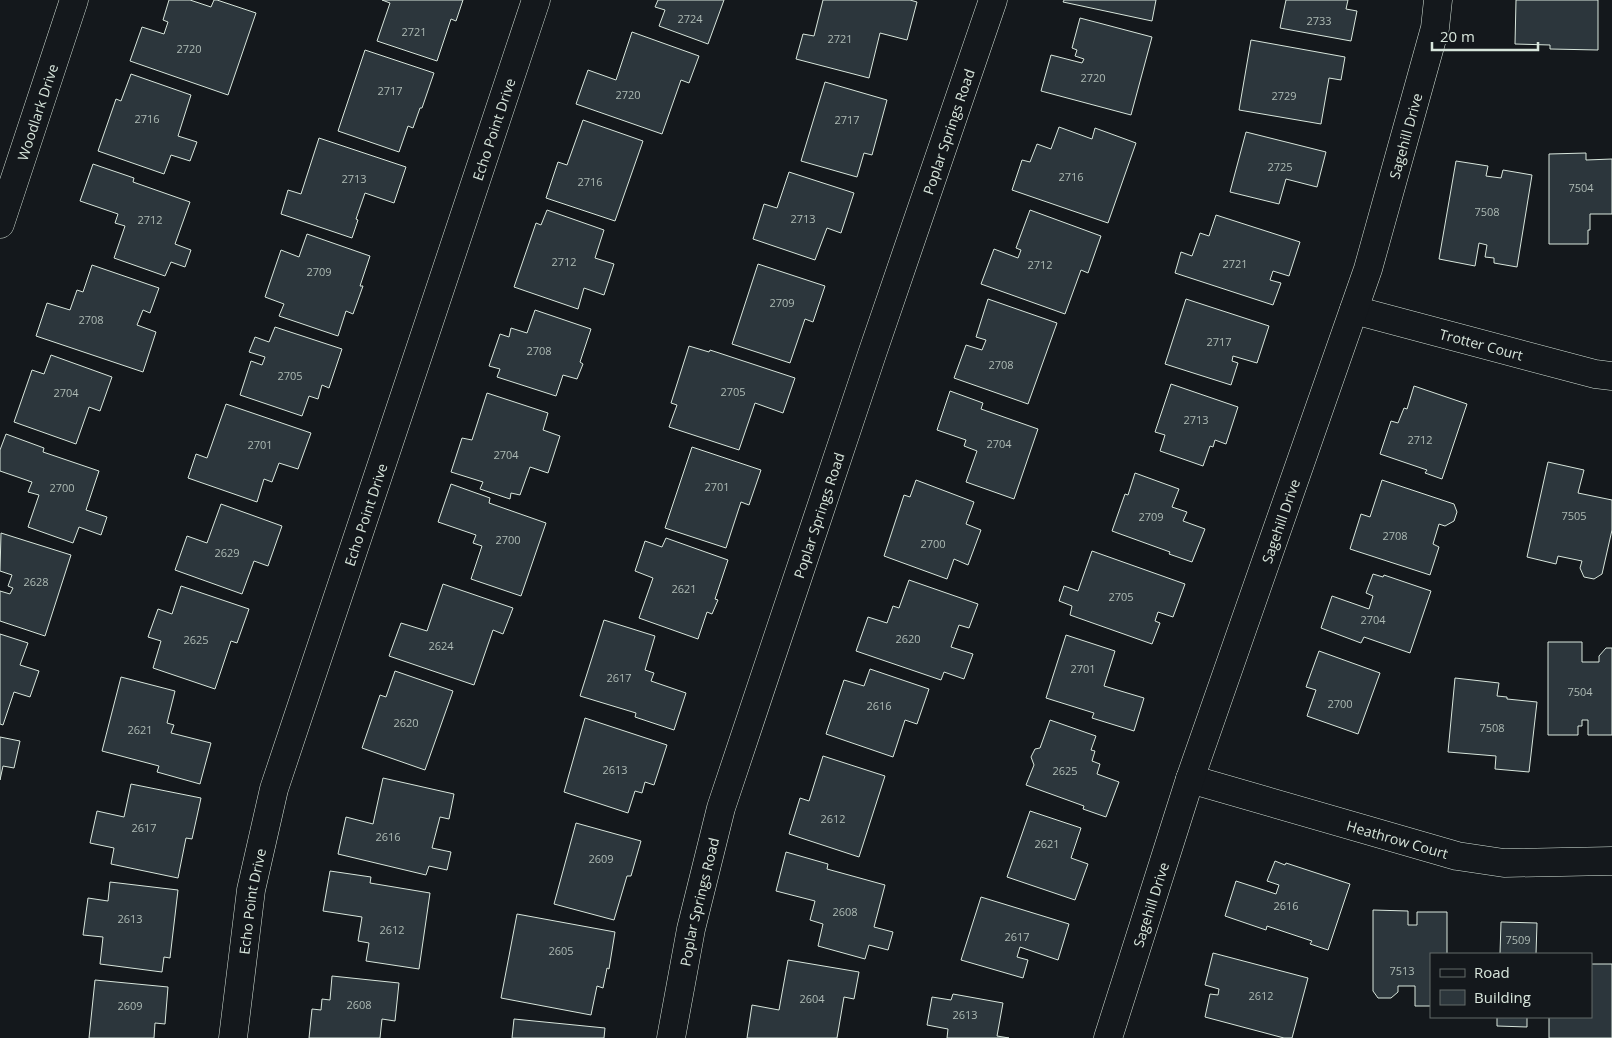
<svg xmlns="http://www.w3.org/2000/svg" width="1612" height="1038" font-family="'Open Sans',sans-serif">
<style>
.building{fill:#2c363c;stroke:#d8e6dc}
.lines{fill:none;stroke-linecap:round;stroke-linejoin:round}
.minor-casing{stroke:#d8e6dc;stroke-width:29}
.minor{stroke:#14181c;stroke-width:28}
.labels{text-anchor:middle;dominant-baseline:central;stroke-width:4;stroke-linejoin:round;paint-order:stroke}
.number-label{font-size:11px;fill:#adbab4}
.street-label{font-size:14px;fill:#d8e6dc;stroke:#14181c}
</style>
<rect width="100%" height="100%" fill="#14181c"/>
<path class="building" d="M 169,0 L 190,0 L 211,7 L 214,0 L 217,0 L 256,13 L 228,95 L 130,61 L 142,27 L 164,34 L 168,22 L 163,20 Z
M 382,0 L 463,0 L 456,21 L 451,19 L 437,61 L 377,41 L 390,3 Z
M 658,0 L 724,0 L 708,44 L 659,26 L 665,10 L 655,7 Z
M 823,0 L 910,0 L 917,2 L 907,40 L 880,33 L 869,78 L 796,59 L 803,34 L 814,36 Z
M 1064,0 L 1156,0 L 1152,21 L 1063,2 Z
M 1286,0 L 1348,0 L 1346,9 L 1357,11 L 1351,41 L 1280,28 Z
M 1516,0 L 1598,0 L 1598,50 L 1550,49 L 1550,45 L 1515,44 Z
M 1080,18 L 1152,37 L 1131,115 L 1041,91 L 1051,55 L 1082,63 L 1084,59 L 1075,56 L 1077,50 L 1072,48 Z
M 632,32 L 699,56 L 689,83 L 681,80 L 662,134 L 576,104 L 588,70 L 616,80 Z
M 1251,40 L 1345,57 L 1341,80 L 1329,78 L 1321,124 L 1239,110 Z
M 365,50 L 434,73 L 422,108 L 420,108 L 413,128 L 408,126 L 399,152 L 338,131 Z
M 131,74 L 191,95 L 178,136 L 197,142 L 190,161 L 171,155 L 164,174 L 98,151 L 116,99 L 121,101 Z
M 825,82 L 887,100 L 872,155 L 864,153 L 857,177 L 801,161 Z
M 583,120 L 643,141 L 615,221 L 546,198 L 558,162 L 567,165 Z
M 1059,127 L 1092,139 L 1095,128 L 1136,143 L 1108,223 L 1012,190 L 1022,160 L 1030,162 L 1037,144 L 1051,149 Z
M 1246,132 L 1326,152 L 1317,187 L 1286,179 L 1279,204 L 1230,192 Z
M 319,138 L 406,167 L 394,203 L 365,193 L 356,219 L 358,220 L 352,238 L 281,214 L 288,190 L 301,194 Z
M 1586,153 L 1586,160 L 1612,159 L 1612,214 L 1590,214 L 1590,230 L 1588,230 L 1588,244 L 1549,244 L 1549,154 Z
M 1456,161 L 1488,166 L 1486,176 L 1501,178 L 1503,170 L 1532,175 L 1517,267 L 1494,263 L 1494,258 L 1485,257 L 1487,245 L 1479,243 L 1475,266 L 1439,259 Z
M 93,164 L 134,178 L 133,182 L 190,202 L 175,244 L 191,250 L 185,267 L 171,262 L 165,276 L 114,258 L 125,226 L 115,223 L 118,214 L 80,201 Z
M 789,172 L 854,193 L 841,233 L 827,228 L 815,260 L 753,239 L 764,204 L 777,208 Z
M 547,210 L 604,230 L 595,258 L 614,264 L 604,295 L 584,288 L 578,309 L 514,287 L 536,223 L 541,225 Z
M 1030,210 L 1101,236 L 1088,273 L 1081,270 L 1065,314 L 981,284 L 994,249 L 1018,258 L 1021,250 L 1016,248 Z
M 1216,215 L 1300,242 L 1289,276 L 1273,271 L 1270,280 L 1281,283 L 1273,305 L 1175,273 L 1181,252 L 1192,256 L 1200,233 L 1209,236 Z
M 307,234 L 370,256 L 360,286 L 363,286 L 353,314 L 346,311 L 338,336 L 279,316 L 284,304 L 265,297 L 281,250 L 299,257 Z
M 758,264 L 825,286 L 813,322 L 805,319 L 790,363 L 732,344 Z
M 92,265 L 159,288 L 150,313 L 143,310 L 137,325 L 156,332 L 143,372 L 36,336 L 47,303 L 70,310 L 77,290 L 83,292 Z
M 988,299 L 1057,323 L 1028,404 L 954,378 L 966,345 L 982,350 L 986,340 L 976,337 Z
M 1186,299 L 1269,326 L 1257,363 L 1233,356 L 1232,361 L 1238,363 L 1231,385 L 1165,364 Z
M 535,310 L 591,329 L 580,362 L 583,364 L 577,379 L 563,375 L 556,396 L 497,377 L 500,369 L 489,366 L 500,334 L 509,337 L 511,328 L 527,333 Z
M 275,327 L 342,349 L 329,388 L 322,385 L 318,399 L 309,396 L 302,416 L 240,395 L 251,361 L 262,365 L 265,357 L 249,352 L 255,337 L 269,342 Z
M 689,346 L 709,352 L 710,350 L 795,378 L 783,413 L 755,403 L 739,450 L 669,427 L 677,405 L 671,403 Z
M 51,355 L 112,377 L 100,411 L 89,407 L 76,444 L 14,422 L 32,370 L 44,374 Z
M 1171,384 L 1238,407 L 1226,444 L 1215,440 L 1213,447 L 1210,446 L 1203,466 L 1160,451 L 1165,435 L 1155,432 Z
M 1414,386 L 1467,404 L 1442,479 L 1425,473 L 1427,470 L 1380,454 L 1391,421 L 1398,423 L 1404,408 L 1407,409 Z
M 950,391 L 983,403 L 981,409 L 1038,429 L 1014,499 L 966,482 L 977,451 L 964,446 L 966,440 L 937,430 Z
M 487,393 L 548,413 L 543,430 L 560,436 L 548,473 L 530,467 L 520,495 L 511,493 L 510,499 L 480,489 L 483,482 L 451,472 L 462,438 L 472,440 Z
M 226,404 L 311,433 L 298,469 L 279,463 L 272,482 L 264,479 L 257,502 L 188,478 L 196,454 L 207,458 Z
M 6,434 L 44,448 L 43,452 L 99,471 L 86,510 L 107,517 L 101,535 L 79,527 L 73,543 L 28,527 L 39,495 L 28,492 L 32,482 L 0,471 L 0,450 Z
M 692,447 L 761,470 L 749,505 L 741,502 L 726,548 L 665,528 Z
M 1548,462 L 1584,470 L 1578,493 L 1612,500 L 1612,530 L 1602,574 L 1594,579 L 1584,577 L 1580,568 L 1582,561 L 1558,556 L 1556,564 L 1527,557 Z
M 1135,473 L 1179,489 L 1172,507 L 1187,512 L 1183,521 L 1205,529 L 1192,562 L 1169,554 L 1170,552 L 1112,531 L 1125,494 L 1128,495 Z
M 916,480 L 974,502 L 966,524 L 981,530 L 968,565 L 954,559 L 947,579 L 884,556 L 904,495 L 910,497 Z
M 1382,480 L 1454,504 L 1457,512 L 1454,521 L 1445,526 L 1439,524 L 1433,544 L 1439,547 L 1430,575 L 1350,549 L 1361,514 L 1370,517 Z
M 451,484 L 490,498 L 489,503 L 546,523 L 521,596 L 471,579 L 482,546 L 473,543 L 476,535 L 438,522 Z
M 221,504 L 282,526 L 268,566 L 254,561 L 242,594 L 175,570 L 187,536 L 207,543 Z
M 1,533 L 71,555 L 45,636 L 0,621 L 0,591 L 10,594 L 13,588 L 8,586 L 12,575 L 0,571 Z
M 666,538 L 728,560 L 715,599 L 718,600 L 712,614 L 707,612 L 698,639 L 639,618 L 653,578 L 635,571 L 645,541 L 662,547 Z
M 1092,551 L 1185,584 L 1173,617 L 1158,612 L 1155,621 L 1160,623 L 1152,644 L 1070,615 L 1072,606 L 1059,601 L 1064,586 L 1078,591 Z
M 1373,574 L 1383,577 L 1384,575 L 1431,591 L 1410,653 L 1364,637 L 1361,643 L 1321,628 L 1332,596 L 1369,609 L 1373,596 L 1366,593 Z
M 909,580 L 978,604 L 969,628 L 959,625 L 951,647 L 973,654 L 964,679 L 944,672 L 941,680 L 856,651 L 868,617 L 887,623 L 893,606 L 899,608 Z
M 443,584 L 513,608 L 503,634 L 493,630 L 474,685 L 389,656 L 401,623 L 427,631 Z
M 181,586 L 249,609 L 237,643 L 231,641 L 215,689 L 153,668 L 161,641 L 148,637 L 158,609 L 172,614 Z
M 604,620 L 655,636 L 645,670 L 654,673 L 651,681 L 686,693 L 674,730 L 635,717 L 636,713 L 580,696 Z
M 0,634 L 28,643 L 20,665 L 39,671 L 30,697 L 14,692 L 3,725 L 0,724 Z
M 1066,635 L 1115,651 L 1104,686 L 1144,698 L 1134,731 L 1092,718 L 1094,713 L 1046,698 Z
M 1548,642 L 1582,642 L 1582,662 L 1599,662 L 1599,656 L 1606,648 L 1612,648 L 1612,735 L 1588,735 L 1588,720 L 1582,720 L 1582,726 L 1578,726 L 1578,735 L 1548,735 Z
M 1319,651 L 1380,673 L 1358,734 L 1307,716 L 1316,690 L 1306,687 Z
M 870,669 L 929,689 L 917,724 L 905,720 L 893,757 L 826,734 L 844,680 L 864,686 Z
M 395,671 L 453,691 L 425,770 L 362,748 L 380,695 L 386,697 Z
M 121,677 L 175,691 L 167,723 L 174,725 L 171,733 L 211,743 L 200,784 L 157,772 L 159,766 L 102,751 Z
M 1455,678 L 1499,683 L 1497,696 L 1507,697 L 1507,699 L 1537,702 L 1529,772 L 1495,769 L 1496,756 L 1448,752 Z
M 585,718 L 667,745 L 654,785 L 645,782 L 642,793 L 635,791 L 628,813 L 564,792 Z
M 1050,720 L 1096,736 L 1091,750 L 1095,751 L 1092,761 L 1100,764 L 1097,774 L 1119,782 L 1106,817 L 1083,809 L 1084,806 L 1026,785 L 1034,765 L 1031,757 L 1035,749 L 1040,748 Z
M 0,737 L 20,741 L 14,768 L 3,766 L 0,780 Z
M 823,756 L 885,776 L 859,857 L 789,834 L 800,798 L 809,801 Z
M 383,778 L 454,794 L 449,819 L 440,817 L 432,848 L 451,852 L 447,870 L 429,866 L 426,875 L 338,854 L 346,817 L 373,824 Z
M 131,784 L 201,798 L 192,839 L 186,838 L 178,878 L 111,864 L 114,848 L 90,843 L 97,811 L 124,817 Z
M 1030,811 L 1081,828 L 1071,858 L 1088,864 L 1075,900 L 1007,877 Z
M 576,823 L 641,841 L 631,876 L 627,876 L 614,920 L 554,904 Z
M 786,852 L 828,864 L 827,869 L 885,885 L 874,927 L 893,932 L 888,950 L 869,945 L 865,959 L 818,946 L 823,924 L 810,920 L 815,901 L 776,891 Z
M 1275,861 L 1285,865 L 1286,863 L 1350,884 L 1328,950 L 1310,944 L 1312,941 L 1267,926 L 1266,930 L 1225,916 L 1236,881 L 1276,894 L 1279,885 L 1267,881 Z
M 330,871 L 371,877 L 370,883 L 430,893 L 419,969 L 366,961 L 369,943 L 358,941 L 362,917 L 323,911 Z
M 110,882 L 178,890 L 170,958 L 164,957 L 162,972 L 100,964 L 103,937 L 83,935 L 88,898 L 108,901 Z
M 981,897 L 1069,924 L 1058,960 L 1020,947 L 1017,957 L 1028,960 L 1023,978 L 961,960 Z
M 1373,910 L 1408,911 L 1408,925 L 1417,925 L 1417,912 L 1447,912 L 1447,954 L 1431,954 L 1431,1006 L 1415,1006 L 1415,986 L 1398,986 L 1398,992 L 1391,998 L 1378,998 L 1373,991 Z
M 517,914 L 615,932 L 609,969 L 607,968 L 603,988 L 597,986 L 591,1015 L 501,998 Z
M 1501,922 L 1537,923 L 1536,954 L 1500,954 Z
M 1213,953 L 1308,978 L 1292,1038 L 1284,1038 L 1205,1017 L 1210,994 L 1218,995 L 1219,989 L 1205,985 Z
M 788,960 L 859,972 L 854,999 L 844,997 L 837,1038 L 747,1038 L 752,1005 L 779,1010 Z
M 1591,964 L 1612,964 L 1612,1038 L 1549,1038 L 1549,1017 L 1591,1017 Z
M 332,976 L 399,983 L 395,1021 L 382,1019 L 380,1038 L 309,1038 L 312,1009 L 321,1010 L 322,999 L 330,1000 Z
M 95,980 L 168,987 L 165,1024 L 155,1023 L 154,1038 L 89,1038 Z
M 953,994 L 1003,1003 L 997,1036 L 1009,1038 L 947,1038 L 948,1029 L 927,1025 L 932,997 L 951,1000 Z
M 1497,1017 L 1527,1017 L 1527,1027 L 1497,1026 Z
M 514,1019 L 605,1028 L 604,1038 L 512,1038 Z"/>
<g class="lines">
<g class="minor-casing">
<g id="minor">
<path id="s1" d="M 0,224 L 74,0"/>
<path id="s2" d="M 1354,310 L 1595,374 L 1612,376"/>
<path id="s3" d="M 1190,779 L 1457,856 L 1504,863 L 1612,861"/>
<path id="s4" d="M 233,1038 L 251,890 L 274,789 L 536,0"/>
<path id="s5" d="M 671,1038 L 691,929 L 721,808 L 872,354 L 993,0"/>
<path id="s6" d="M 1108,1038 L 1190,779 L 1368,269 L 1435,28 L 1438,0"/>
</g>
</g>
<use href="#minor" class="minor"/>
</g>
<g class="labels">
<g class="number-label">
<text x="690" y="18">2724</text>
<text x="1319" y="20">2733</text>
<text x="414" y="31">2721</text>
<text x="840" y="38">2721</text>
<text x="189" y="48">2720</text>
<text x="1093" y="77">2720</text>
<text x="390" y="90">2717</text>
<text x="628" y="94">2720</text>
<text x="1284" y="95">2729</text>
<text x="147" y="118">2716</text>
<text x="847" y="119">2717</text>
<text x="1280" y="166">2725</text>
<text x="1071" y="176">2716</text>
<text x="354" y="178">2713</text>
<text x="590" y="181">2716</text>
<text x="1581" y="187">7504</text>
<text x="1487" y="211">7508</text>
<text x="803" y="218">2713</text>
<text x="150" y="219">2712</text>
<text x="564" y="261">2712</text>
<text x="1235" y="263">2721</text>
<text x="1040" y="264">2712</text>
<text x="319" y="271">2709</text>
<text x="782" y="302">2709</text>
<text x="91" y="319">2708</text>
<text x="1219" y="341">2717</text>
<text x="539" y="350">2708</text>
<text x="1001" y="364">2708</text>
<text x="290" y="375">2705</text>
<text x="733" y="391">2705</text>
<text x="66" y="392">2704</text>
<text x="1196" y="419">2713</text>
<text x="1420" y="439">2712</text>
<text x="999" y="443">2704</text>
<text x="260" y="444">2701</text>
<text x="506" y="454">2704</text>
<text x="717" y="486">2701</text>
<text x="62" y="487">2700</text>
<text x="1574" y="515">7505</text>
<text x="1151" y="516">2709</text>
<text x="1395" y="535">2708</text>
<text x="508" y="539">2700</text>
<text x="933" y="543">2700</text>
<text x="227" y="552">2629</text>
<text x="36" y="581">2628</text>
<text x="684" y="588">2621</text>
<text x="1121" y="596">2705</text>
<text x="1373" y="619">2704</text>
<text x="908" y="638">2620</text>
<text x="196" y="639">2625</text>
<text x="441" y="645">2624</text>
<text x="1083" y="668">2701</text>
<text x="619" y="677">2617</text>
<text x="1580" y="691">7504</text>
<text x="1340" y="703">2700</text>
<text x="879" y="705">2616</text>
<text x="406" y="722">2620</text>
<text x="1492" y="727">7508</text>
<text x="140" y="729">2621</text>
<text x="615" y="769">2613</text>
<text x="1065" y="770">2625</text>
<text x="833" y="818">2612</text>
<text x="144" y="827">2617</text>
<text x="388" y="836">2616</text>
<text x="1047" y="843">2621</text>
<text x="601" y="858">2609</text>
<text x="1286" y="905">2616</text>
<text x="845" y="911">2608</text>
<text x="130" y="918">2613</text>
<text x="392" y="929">2612</text>
<text x="1017" y="936">2617</text>
<text x="1518" y="939">7509</text>
<text x="561" y="950">2605</text>
<text x="1402" y="970">7513</text>
<text x="1261" y="995">2612</text>
<text x="812" y="998">2604</text>
<text x="359" y="1004">2608</text>
<text x="130" y="1005">2609</text>
<text x="965" y="1014">2613</text>
</g>
<g class="street-label">
<text stroke="none"><textPath href="#s1" startOffset="118">Woodlark Drive</textPath></text>
<text stroke="none"><textPath href="#s4" startOffset="948">Echo Point Drive</textPath></text>
<text stroke="none"><textPath href="#s5" startOffset="949">Poplar Springs Road</textPath></text>
<text stroke="none"><textPath href="#s6" startOffset="950">Sagehill Drive</textPath></text>
<text stroke="none"><textPath href="#s2" startOffset="132">Trotter Court</textPath></text>
<text stroke="none"><textPath href="#s4" startOffset="542">Echo Point Drive</textPath></text>
<text stroke="none"><textPath href="#s5" startOffset="544">Poplar Springs Road</textPath></text>
<text stroke="none"><textPath href="#s6" startOffset="545">Sagehill Drive</textPath></text>
<text stroke="none"><textPath href="#s3" startOffset="216">Heathrow Court</textPath></text>
<text stroke="none"><textPath href="#s4" startOffset="138">Echo Point Drive</textPath></text>
<text stroke="none"><textPath href="#s5" startOffset="139">Poplar Springs Road</textPath></text>
<text stroke="none"><textPath href="#s6" startOffset="140">Sagehill Drive</textPath></text>
</g>
</g>
<rect x="1430" y="953" width="162" height="65" fill="#14181c" stroke="#626a69"/>
<rect x="1440" y="969" width="25" height="8" fill="#14181c" stroke="#626a69"/>
<text x="1474" y="978" font-size="15" fill="#d8e6dc">Road</text>
<rect x="1440" y="990" width="25" height="15" fill="#2c363c" stroke="#626a69"/>
<text x="1474" y="1003" font-size="15" fill="#d8e6dc">Building</text>
<path d="M1432 42v8h106v-8" fill="none" stroke="#d8e6dc" stroke-width="2.5"/>
<text x="1440" y="42" font-size="15" fill="#d8e6dc" stroke="#14181c" stroke-width="4" paint-order="stroke">20 m</text>
</svg>
